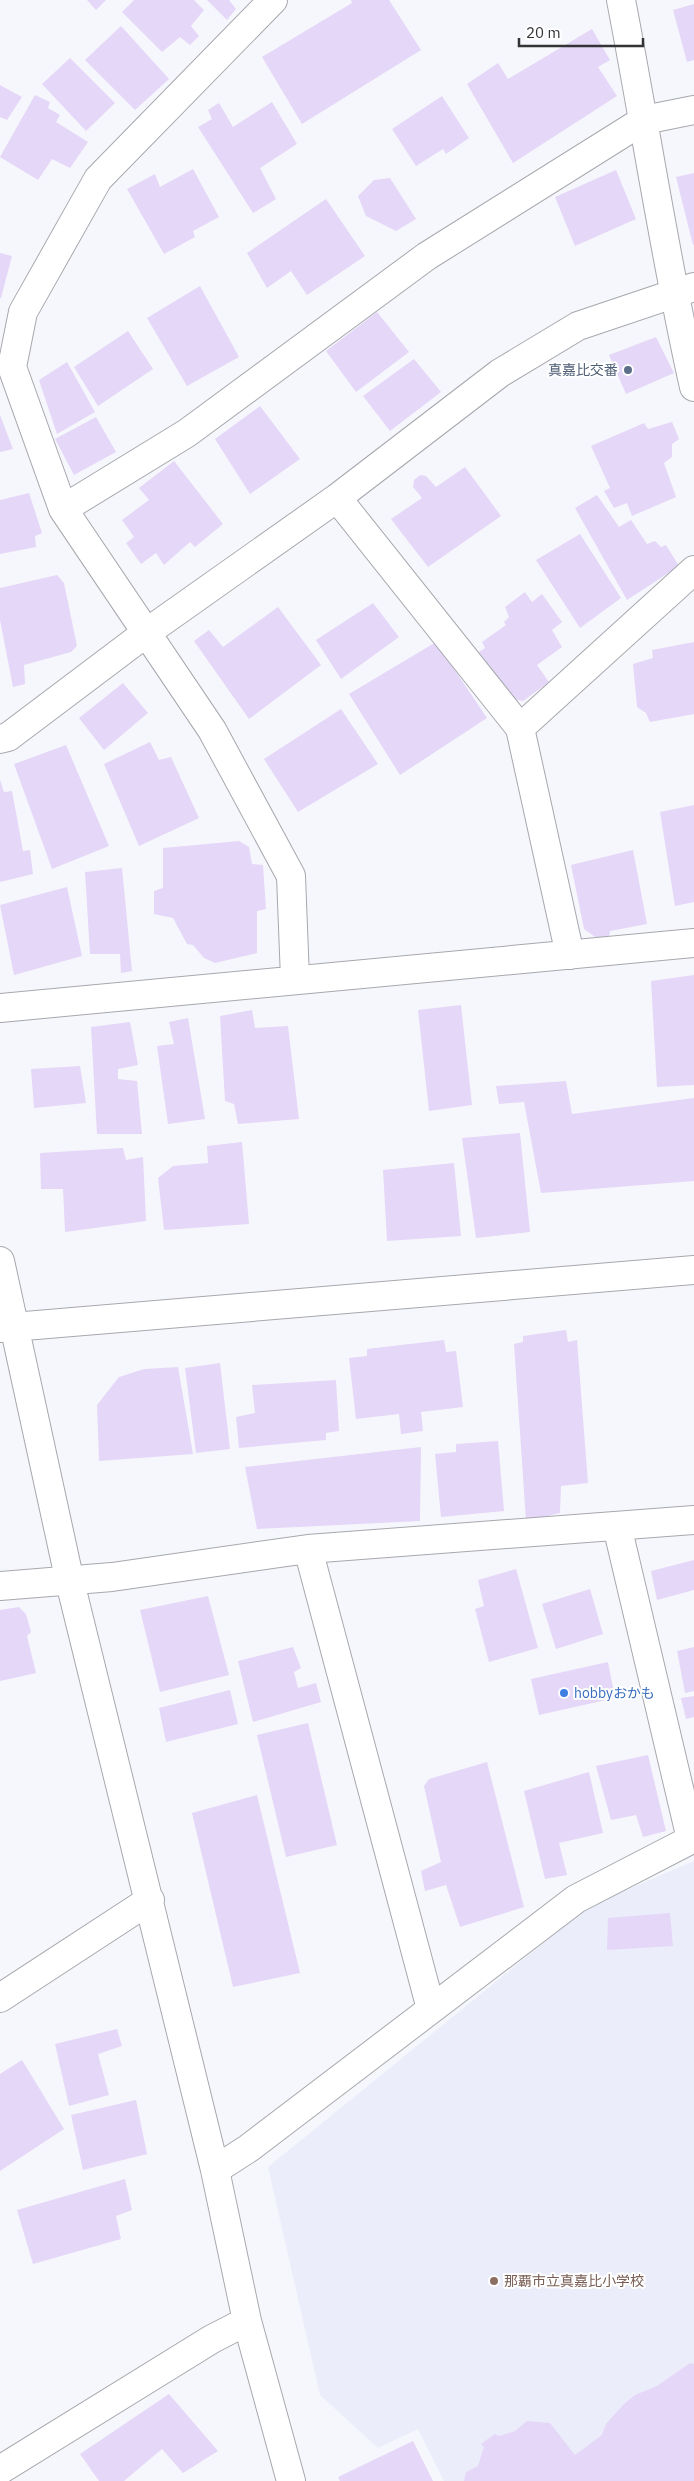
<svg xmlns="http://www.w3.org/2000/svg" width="694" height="2481" font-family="'IBM Plex Sans','Noto Sans JP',sans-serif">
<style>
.built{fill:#ebedfa}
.building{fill:#e5d7f8}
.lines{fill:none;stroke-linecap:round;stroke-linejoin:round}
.minor-casing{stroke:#a7a8ad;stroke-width:30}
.tertiary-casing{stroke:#a7a8ad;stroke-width:30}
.minor{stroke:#fff;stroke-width:28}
.tertiary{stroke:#fff;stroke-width:28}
.service-dot{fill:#5c6f8a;stroke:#fff;stroke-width:2}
.shop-dot{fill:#3f7fe0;stroke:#fff;stroke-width:2}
.education-dot{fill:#8d6e63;stroke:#fff;stroke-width:2}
.labels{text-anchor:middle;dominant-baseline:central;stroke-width:4;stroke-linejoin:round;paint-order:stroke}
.service-label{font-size:14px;fill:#4e5e75;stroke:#fff;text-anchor:end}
.shop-label{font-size:14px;fill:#366cbe;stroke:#fff;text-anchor:start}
.education-label{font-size:14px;fill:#785e54;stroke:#fff;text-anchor:start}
</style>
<rect width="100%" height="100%" fill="#f6f7fc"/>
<path class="built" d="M 694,1861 L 694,2481 L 444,2481 L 418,2429 L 378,2448 L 320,2395 L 268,2167 L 589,1906 Z"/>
<path class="building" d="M 87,0 L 106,0 L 96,10 Z
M 134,0 L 194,0 L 204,10 L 191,26 L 199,36 L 190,45 L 180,37 L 162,52 L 122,12 Z
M 207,0 L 229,0 L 236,9 L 227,20 Z
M 351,0 L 389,0 L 421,50 L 302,124 L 262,57 L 352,3 Z
M 694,4 L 694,60 L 687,62 L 673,10 Z
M 121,26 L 169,79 L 135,110 L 85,60 Z
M 592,29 L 610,60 L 598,67 L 617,96 L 513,163 L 467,84 L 498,63 L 508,79 Z
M 70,58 L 115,103 L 86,131 L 42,84 Z
M 0,85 L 22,97 L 7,120 L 0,117 Z
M 35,95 L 50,102 L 48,108 L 60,115 L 56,122 L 88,142 L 70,168 L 52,159 L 38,180 L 0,157 Z
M 442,96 L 469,138 L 446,154 L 443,149 L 416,166 L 392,129 Z
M 272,102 L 297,144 L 260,168 L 276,199 L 253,213 L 198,127 L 212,119 L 208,110 L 219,103 L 233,127 Z
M 193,169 L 219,217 L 193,231 L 195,237 L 164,254 L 127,189 L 155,174 L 160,187 Z
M 616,170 L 636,219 L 575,246 L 555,197 Z
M 694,173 L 694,245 L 693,245 L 676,177 Z
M 390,178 L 416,219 L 396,231 L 366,216 L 358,196 L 374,180 Z
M 326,199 L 365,256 L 307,295 L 291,271 L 267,288 L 247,253 Z
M 0,253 L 12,256 L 1,298 L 0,298 Z
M 200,286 L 239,357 L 187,386 L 147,318 Z
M 377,312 L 409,352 L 356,392 L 326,351 Z
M 128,331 L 153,369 L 98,406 L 74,367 Z
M 656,337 L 674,373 L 626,394 L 609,355 Z
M 414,359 L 441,392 L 390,431 L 363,396 Z
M 67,362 L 95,412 L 57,434 L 39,380 Z
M 260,406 L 300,459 L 250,494 L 215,439 Z
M 0,415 L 13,449 L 0,452 Z
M 96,417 L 116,452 L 74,475 L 55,439 Z
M 672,422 L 679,439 L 672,444 L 672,457 L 664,463 L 676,497 L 632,516 L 627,503 L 614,508 L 604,491 L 610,488 L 591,446 L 644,423 L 648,429 Z
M 174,461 L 223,524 L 195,547 L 190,542 L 164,565 L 156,553 L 141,564 L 126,543 L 134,537 L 122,520 L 149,500 L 139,488 Z
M 465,467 L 501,516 L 428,567 L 391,519 L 422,498 L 413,487 L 414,480 L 420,475 L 426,476 L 436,487 Z
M 29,493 L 42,533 L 35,536 L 36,547 L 0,554 L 0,500 Z
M 597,495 L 619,527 L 631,520 L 647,544 L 655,541 L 661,547 L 666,545 L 679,566 L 627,600 L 575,508 Z
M 580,534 L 621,598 L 580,628 L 536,560 Z
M 57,575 L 64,583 L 77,646 L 71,652 L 24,665 L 25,684 L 13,687 L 0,620 L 0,588 Z
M 525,592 L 532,602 L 542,594 L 562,622 L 552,630 L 562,647 L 537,665 L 549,682 L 523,701 L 513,699 L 479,652 L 485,648 L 482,642 L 506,625 L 504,622 L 509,617 L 505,607 Z
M 373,603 L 399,637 L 341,679 L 316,640 Z
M 278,607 L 321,665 L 249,719 L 194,641 L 209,630 L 223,647 Z
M 436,642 L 487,718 L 400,775 L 349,694 Z
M 694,642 L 694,714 L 650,722 L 646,713 L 637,707 L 633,664 L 653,658 L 652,650 Z
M 123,683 L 148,713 L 104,750 L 79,718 Z
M 341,709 L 378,764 L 298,812 L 264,759 Z
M 150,742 L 159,760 L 171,757 L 199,818 L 139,846 L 104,764 Z
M 66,745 L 109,846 L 52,869 L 14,764 Z
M 0,780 L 4,792 L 12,791 L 23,851 L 30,850 L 33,874 L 0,882 Z
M 694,805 L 694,902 L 675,906 L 660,812 Z
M 239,841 L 249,847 L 252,864 L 263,865 L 266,909 L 257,911 L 257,953 L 215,963 L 204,958 L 193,945 L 187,944 L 173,918 L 154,914 L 154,891 L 163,888 L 163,848 Z
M 633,850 L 647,924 L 610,931 L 609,937 L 598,939 L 584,929 L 571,865 Z
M 122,868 L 132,971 L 121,973 L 120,954 L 90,954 L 85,872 Z
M 67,887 L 82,956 L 14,975 L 0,905 Z
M 694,975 L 694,1085 L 657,1087 L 651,981 Z
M 461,1005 L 472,1105 L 429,1111 L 418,1010 Z
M 252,1010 L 255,1028 L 288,1026 L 299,1119 L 238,1124 L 234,1104 L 225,1101 L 220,1016 Z
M 188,1018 L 205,1119 L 168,1124 L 157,1046 L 174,1044 L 169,1022 Z
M 130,1022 L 138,1065 L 118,1069 L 118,1079 L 137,1081 L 142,1134 L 97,1134 L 91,1027 Z
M 80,1066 L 86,1103 L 34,1108 L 31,1069 Z
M 566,1081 L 572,1114 L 694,1098 L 694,1181 L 541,1193 L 524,1102 L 499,1104 L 496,1086 Z
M 520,1133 L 530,1232 L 476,1238 L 462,1138 Z
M 242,1142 L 249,1224 L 164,1230 L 158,1178 L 173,1166 L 208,1163 L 207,1146 Z
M 123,1148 L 126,1160 L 143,1157 L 146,1221 L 65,1232 L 63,1189 L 41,1189 L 40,1153 Z
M 454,1163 L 461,1236 L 387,1241 L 383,1170 Z
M 566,1330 L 568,1342 L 577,1340 L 588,1483 L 561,1486 L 560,1513 L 526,1521 L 514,1344 L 523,1342 L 523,1336 Z
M 444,1340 L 446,1352 L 456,1351 L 463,1407 L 421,1412 L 423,1431 L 401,1434 L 399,1414 L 356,1419 L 349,1358 L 367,1356 L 367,1349 Z
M 220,1363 L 230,1449 L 196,1453 L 185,1368 Z
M 178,1367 L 193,1454 L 99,1461 L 97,1405 L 119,1377 L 144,1369 Z
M 336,1380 L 339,1431 L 326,1433 L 326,1440 L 239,1448 L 236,1417 L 255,1413 L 252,1385 Z
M 498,1441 L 504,1511 L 441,1517 L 435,1454 L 456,1452 L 456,1444 Z
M 421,1447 L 420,1521 L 257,1529 L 245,1467 Z
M 694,1560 L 694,1590 L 657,1600 L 651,1571 Z
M 516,1569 L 538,1648 L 489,1662 L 475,1609 L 484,1606 L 478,1580 Z
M 590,1589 L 603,1634 L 556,1649 L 542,1604 Z
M 208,1596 L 229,1675 L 160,1692 L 140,1610 Z
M 19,1607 L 26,1614 L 31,1632 L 27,1636 L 36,1673 L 0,1681 L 0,1610 Z
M 293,1647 L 301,1668 L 294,1672 L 298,1688 L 316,1683 L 321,1702 L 253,1722 L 238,1661 Z
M 694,1647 L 694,1691 L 685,1693 L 677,1651 Z
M 608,1662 L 615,1698 L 539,1715 L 531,1679 Z
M 230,1690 L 238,1724 L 166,1742 L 159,1708 Z
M 694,1696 L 694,1717 L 686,1719 L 681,1698 Z
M 308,1723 L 337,1845 L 286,1857 L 257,1735 Z
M 648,1755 L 666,1831 L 643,1837 L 636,1815 L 611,1820 L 596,1766 Z
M 487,1762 L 524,1907 L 460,1927 L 446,1885 L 425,1891 L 421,1871 L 441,1862 L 424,1786 L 429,1779 Z
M 589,1772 L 603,1833 L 559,1843 L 567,1875 L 545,1879 L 524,1791 Z
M 257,1795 L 300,1973 L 233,1987 L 192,1813 Z
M 670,1913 L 673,1946 L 607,1950 L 608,1918 Z
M 117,2029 L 122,2046 L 98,2054 L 109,2095 L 69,2106 L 55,2044 Z
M 22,2060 L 64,2129 L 0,2171 L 0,2074 Z
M 136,2100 L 147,2154 L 83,2170 L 71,2115 Z
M 125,2179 L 132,2210 L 116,2216 L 121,2239 L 33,2264 L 17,2210 Z
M 690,2363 L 694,2364 L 694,2481 L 464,2481 L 466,2472 L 478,2466 L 484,2447 L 481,2444 L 495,2434 L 499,2436 L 515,2431 L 527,2421 L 550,2423 L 575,2455 L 602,2435 L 606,2424 L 624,2404 L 635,2395 L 657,2386 Z
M 169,2394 L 218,2451 L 183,2473 L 162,2449 L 124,2481 L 99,2481 L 80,2454 Z
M 413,2441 L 433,2481 L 340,2481 L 338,2477 Z"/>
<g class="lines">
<g class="minor-casing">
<path id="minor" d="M 273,0 L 98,179 L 23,312 L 12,367 L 63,509 L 212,730 L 291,876 L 295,979
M 621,0 C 646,129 665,259 694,387
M 337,498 L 520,728 L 570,955
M 63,509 L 187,433 L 427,256 L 644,120 L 694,110
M 520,728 L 694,570
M 0,739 L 8,737 L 146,633 L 337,498 L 500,373 L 578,326 L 694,287
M 0,1008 L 694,943
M 0,1261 L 70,1582 L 215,2170 L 247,2321 L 291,2481
M 617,1526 L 691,1839
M 308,1549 L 431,2009
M 0,1586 L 112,1577 L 308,1549 L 694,1520
M 0,1998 L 150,1900
M 215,2170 L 249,2148 L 576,1899 L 694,1838
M 0,2470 L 212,2339 L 247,2321"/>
</g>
<g class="tertiary-casing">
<path id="tertiary" d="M 0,1328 L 694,1270"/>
</g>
<use href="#minor" class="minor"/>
<use href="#tertiary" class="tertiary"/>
</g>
<circle class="service-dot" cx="628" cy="370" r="5"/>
<circle class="shop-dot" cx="564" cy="1693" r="5"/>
<circle class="education-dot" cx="494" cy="2281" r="5"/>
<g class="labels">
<g class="service-label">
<text x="618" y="370">真嘉比交番</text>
</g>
<g class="shop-label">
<text x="574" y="1693">hobbyおかも</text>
</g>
<g class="education-label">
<text x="504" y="2281">那覇市立真嘉比小学校</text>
</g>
</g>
<path d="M519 38v8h124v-8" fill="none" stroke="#333335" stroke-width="2.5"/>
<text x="526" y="38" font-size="15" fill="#333335" stroke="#ffffff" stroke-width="4" paint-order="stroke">20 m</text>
</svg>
